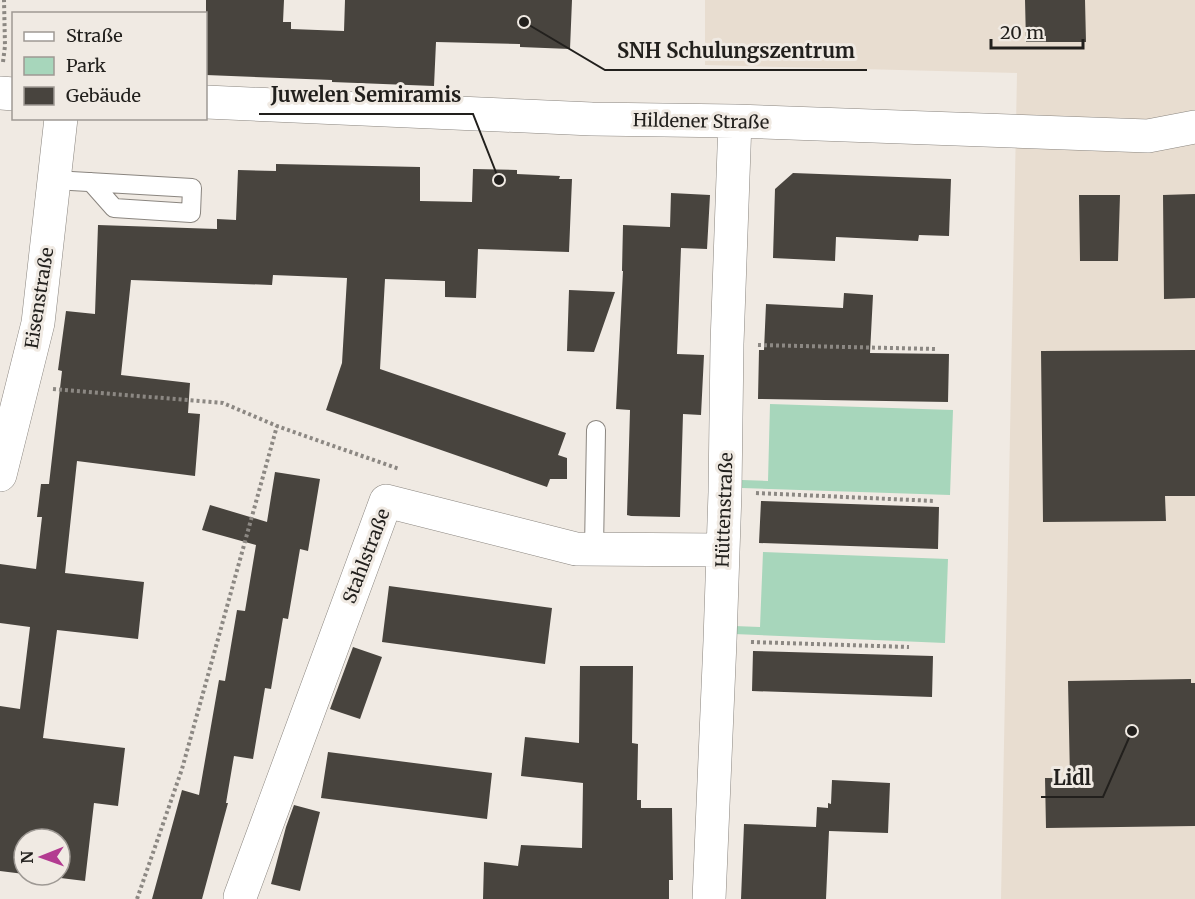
<svg xmlns="http://www.w3.org/2000/svg" width="1195" height="899" font-family="Merriweather,serif">
<style>
.built{fill:#e8ddd0}
.green{fill:#a7d6bb}
.building{fill:#48443e}
.lines{fill:none;stroke-linecap:round;stroke-linejoin:round}
.lane-casing{stroke:#8a857f;stroke-width:20}
.street-casing{stroke:#8a857f;stroke-width:34}
.path{stroke:#8c8883;stroke-width:4;stroke-dasharray:3 3;stroke-linecap:butt}
.lane{stroke:#fff;stroke-width:18}
.street{stroke:#fff;stroke-width:33}
.labels{text-anchor:middle;dominant-baseline:central;stroke-width:6;stroke-linejoin:round;paint-order:stroke}
.street-label{font-size:18px;fill:#22201d;stroke:#f0eae3}
.leader{fill:none;stroke:#22201d;stroke-width:2}
.callout-dot{fill:#22201d;stroke:#f0eae3;stroke-width:2}
.callout-label{font-size:20px;text-anchor:middle;font-weight:bold;fill:#22201d;stroke:#f0eae3;stroke-width:6;stroke-linejoin:round;paint-order:stroke}
</style>
<rect width="100%" height="100%" fill="#f0eae3"/>
<path class="built" d="M 705,0 L 1195,0 L 1195,899 L 1001,899 L 1017,73 L 705,65 Z"/>
<path class="green" d="M 770,404 L 953,410 L 950,495 L 742,488 L 742,480 L 768,481 Z
M 763,552 L 948,559 L 945,643 L 734,634 L 734,626 L 760,627 Z"/>
<path class="building" d="M 206,0 L 284,0 L 283,22 L 291,22 L 291,29 L 344,31 L 345,0 L 572,0 L 570,49 L 520,47 L 520,44 L 436,42 L 434,86 L 332,82 L 332,80 L 206,75 Z
M 1025,0 L 1085,0 L 1086,42 L 1026,42 Z
M 276,164 L 420,167 L 420,201 L 472,202 L 473,169 L 517,170 L 517,174 L 560,176 L 559,179 L 572,179 L 569,252 L 478,249 L 476,298 L 445,297 L 445,281 L 385,279 L 380,369 L 566,433 L 558,455 L 567,458 L 567,479 L 550,479 L 547,487 L 326,410 L 342,363 L 347,278 L 273,275 L 272,285 L 131,280 L 121,375 L 190,383 L 188,413 L 200,414 L 195,476 L 77,461 L 65,573 L 144,582 L 138,639 L 57,630 L 43,738 L 125,748 L 118,806 L 94,803 L 85,881 L 36,875 L 60,875 L 60,839 L 24,839 L 24,874 L 0,871 L 0,706 L 20,709 L 30,627 L 0,623 L 0,564 L 36,569 L 42,517 L 37,517 L 41,484 L 49,484 L 62,371 L 58,370 L 66,311 L 95,314 L 98,225 L 217,229 L 217,219 L 236,220 L 238,170 L 276,171 Z
M 793,173 L 951,179 L 949,236 L 919,235 L 918,241 L 836,237 L 835,261 L 773,258 L 775,189 Z
M 671,193 L 710,195 L 707,249 L 681,248 L 677,354 L 704,355 L 701,415 L 683,414 L 680,517 L 631,516 L 627,515 L 630,410 L 616,409 L 623,271 L 622,271 L 623,225 L 670,227 Z
M 1195,194 L 1195,298 L 1164,299 L 1163,195 Z
M 1079,195 L 1120,195 L 1118,261 L 1080,261 Z
M 569,290 L 615,292 L 594,352 L 567,351 Z
M 844,293 L 873,295 L 870,353 L 949,354 L 948,402 L 758,399 L 759,350 L 764,350 L 766,304 L 843,308 Z
M 1195,350 L 1195,496 L 1165,496 L 1166,521 L 1043,522 L 1041,351 Z
M 275,472 L 320,479 L 308,551 L 300,549 L 288,619 L 283,618 L 271,689 L 265,688 L 253,759 L 234,756 L 226,803 L 228,803 L 202,899 L 152,899 L 182,790 L 199,795 L 219,680 L 225,681 L 237,610 L 245,611 L 256,545 L 202,530 L 210,505 L 267,522 Z
M 761,501 L 939,507 L 938,549 L 759,543 Z
M 389,586 L 552,608 L 545,664 L 382,642 Z
M 353,647 L 382,657 L 360,719 L 330,709 Z
M 753,651 L 933,656 L 932,697 L 752,691 Z
M 580,666 L 633,666 L 632,743 L 638,744 L 637,800 L 641,800 L 641,808 L 672,808 L 673,880 L 669,880 L 669,899 L 483,899 L 484,862 L 518,866 L 521,845 L 582,848 L 583,783 L 521,776 L 525,737 L 579,743 Z
M 1191,679 L 1191,683 L 1195,683 L 1195,826 L 1046,828 L 1045,778 L 1070,778 L 1068,681 Z
M 328,752 L 492,773 L 487,819 L 321,798 Z
M 832,780 L 890,783 L 888,833 L 829,831 L 826,899 L 741,899 L 744,824 L 816,827 L 817,807 L 828,808 L 828,803 L 831,804 Z
M 294,805 L 320,812 L 300,891 L 271,884 L 286,827 Z"/>
<g class="lines">
<g class="lane-casing">
<path id="lane" d="M 54,180 L 192,188 L 191,213 L 114,208 L 91,182
M 594,549 L 596,430"/>
</g>
<g class="street-casing">
<path id="street" d="M 0,93 L 14,94
M 206,102 L 592,119 L 735,121 L 1148,136 L 1195,127
M 0,475 L 38,323 L 61,118
M 240,897 L 386,501 L 576,549 L 722,550
M 709,899 L 720,641 L 725,492 L 727,344 L 735,121"/>
</g>
<path class="path" d="M 3,62 L 5,46 L 4,0
M 758,345 L 935,349
M 53,389 L 223,403 L 277,426 L 399,469
M 756,493 L 935,501
M 751,642 L 909,647
M 137,899 L 182,769 L 277,426"/>
<use href="#lane" class="lane"/>
<use href="#street" class="street"/>
</g>
<g class="labels">
<g class="street-label">
<text transform="translate(701 121) rotate(1)">Hildener Straße</text>
<text transform="translate(39 298) rotate(-81)">Eisenstraße</text>
<text transform="translate(724 510) rotate(-88)">Hüttenstraße</text>
<text transform="translate(366 556) rotate(-69)">Stahlstraße</text>
</g>
</g>
<path class="leader" d="M524 22L605 70H867M499 180L473 114H259M1132 731L1103 797H1041"/>
<g class="callout-dot">
<circle cx="524" cy="22" r="6"/>
<circle cx="499" cy="180" r="6"/>
<circle cx="1132" cy="731" r="6"/>
</g>
<g class="callout-label">
<text x="736" y="58">SNH Schulungszentrum</text>
<text x="366" y="102">Juwelen Semiramis</text>
<text x="1072" y="785">Lidl</text>
</g>
<rect x="12" y="12" width="195" height="108" fill="#f0eae3" stroke="#9e9994" stroke-width="1.5"/>
<rect x="24" y="32" width="30" height="9" fill="#ffffff" stroke="#9e9994" stroke-width="1.5"/>
<text x="66" y="42" font-size="18" fill="#22201d">Straße</text>
<rect x="24" y="57" width="30" height="18" fill="#a7d6bb" stroke="#9e9994" stroke-width="1.5"/>
<text x="66" y="72" font-size="18" fill="#22201d">Park</text>
<rect x="24" y="87" width="30" height="18" fill="#48443e" stroke="#9e9994" stroke-width="1.5"/>
<text x="66" y="102" font-size="18" fill="#22201d">Gebäude</text>
<g transform="translate(42 857) rotate(269)"><circle r="28" fill="#f0eae3" stroke="#9e9994" stroke-width="1.5"/>
<path d="M0-4.5L10 22L0 15L-10 22Z" fill="#b33b91"/>
<text y="-9" font-size="16" font-weight="bold" text-anchor="middle" fill="#22201d">N</text>
</g>
<path d="M991 39v9h92v-9" fill="none" stroke="#22201d" stroke-width="3"/>
<text x="1000" y="39" font-size="18" fill="#22201d" stroke="#f0eae3" stroke-width="4.5" paint-order="stroke">20 m</text>
</svg>
